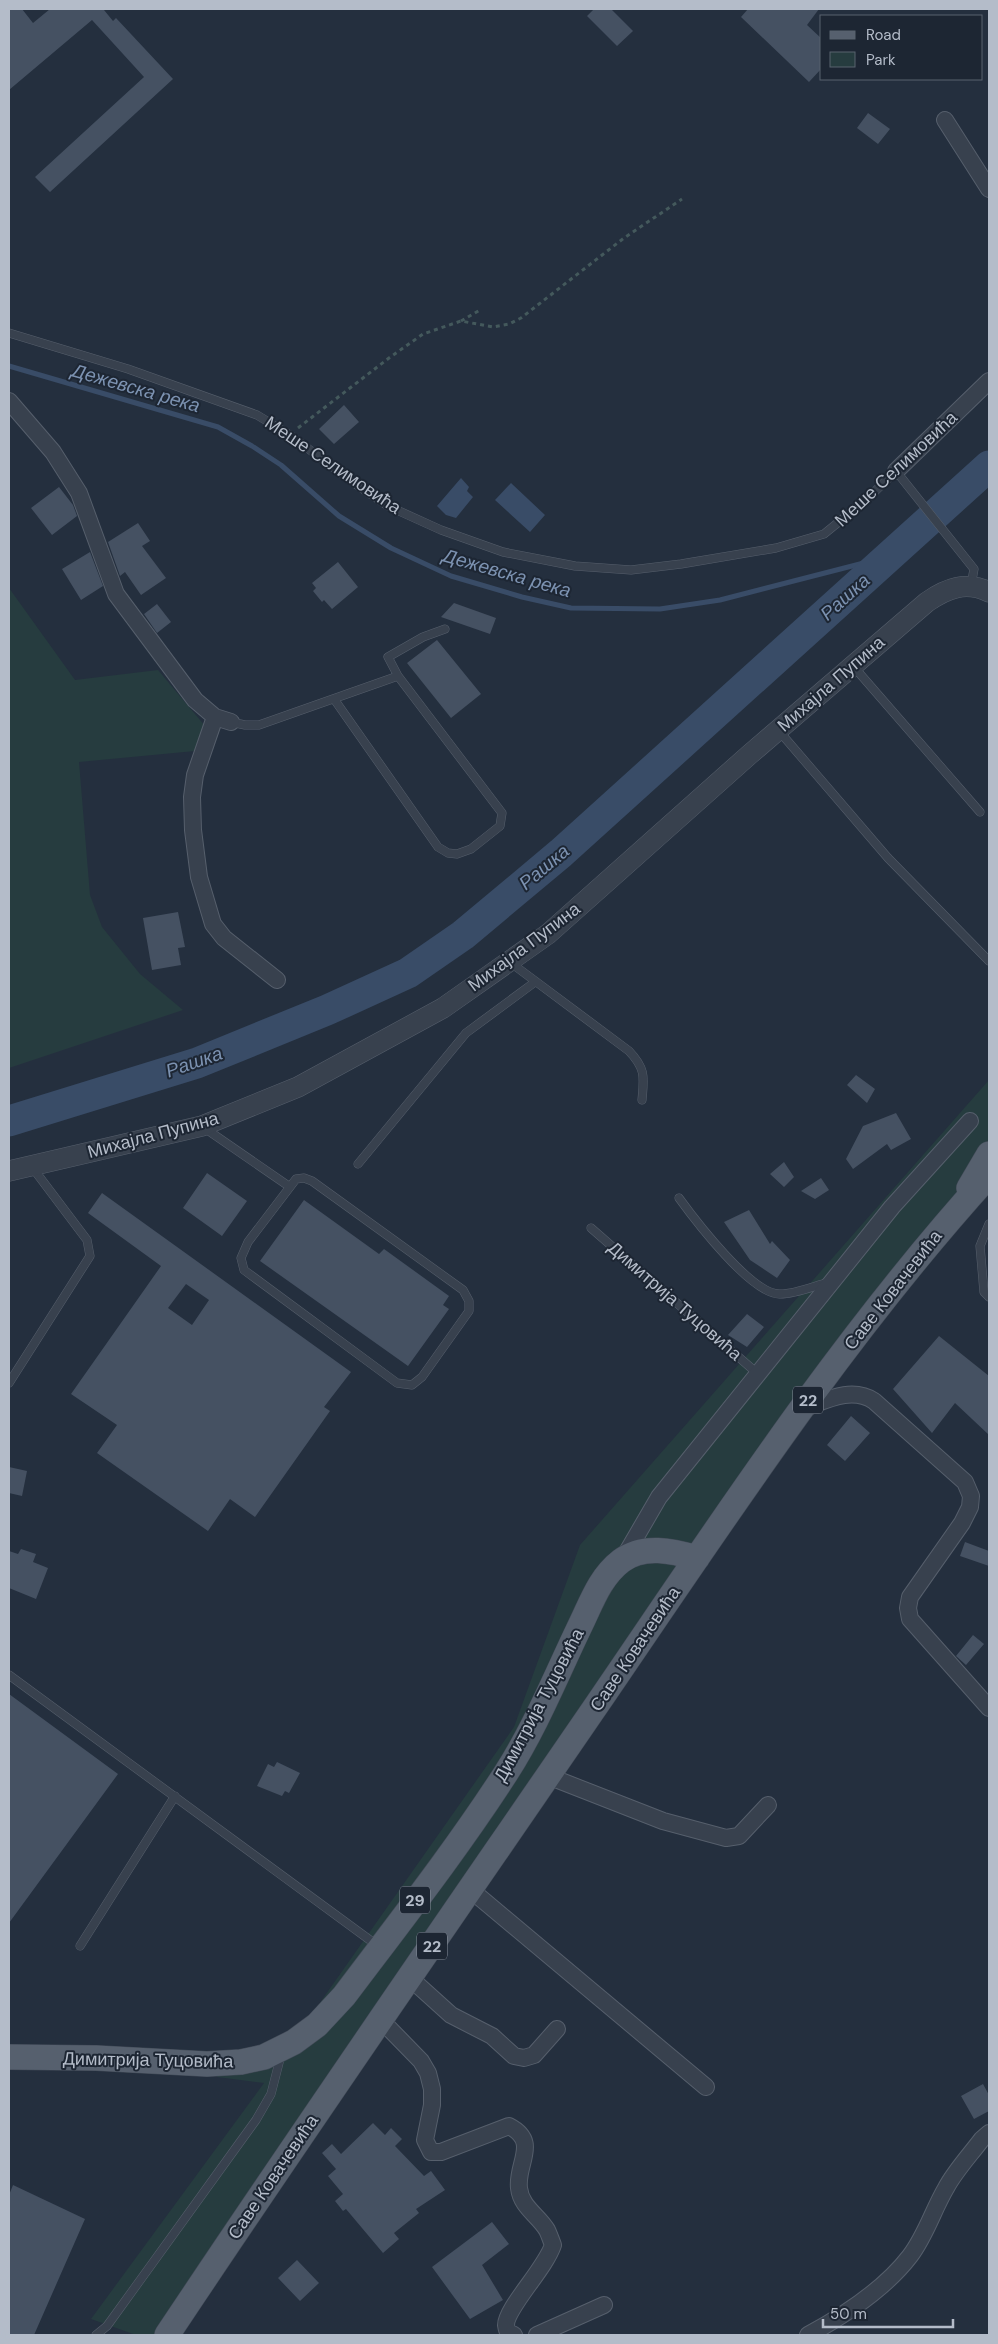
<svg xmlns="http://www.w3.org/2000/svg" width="998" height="2344" font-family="'DM Sans',sans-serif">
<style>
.green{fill:#263c3f}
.water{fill:#394c67}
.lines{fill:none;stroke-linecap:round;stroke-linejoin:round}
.stream{stroke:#394c67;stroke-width:5}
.river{stroke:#394c67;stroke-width:31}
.building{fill:#455162;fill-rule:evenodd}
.service-casing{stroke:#565f6c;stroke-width:9}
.minor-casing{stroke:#565f6c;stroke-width:18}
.tertiary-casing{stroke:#565f6c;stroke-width:21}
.primary-casing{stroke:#414a57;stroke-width:26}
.path{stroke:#44595c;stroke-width:3;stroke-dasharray:4 4;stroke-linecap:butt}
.service{stroke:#38414e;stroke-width:8}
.minor{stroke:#38414e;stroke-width:16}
.tertiary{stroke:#38414e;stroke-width:20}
.primary{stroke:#56606e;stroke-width:25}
.labels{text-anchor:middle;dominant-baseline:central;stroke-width:4;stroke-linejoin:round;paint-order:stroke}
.shield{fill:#1d2633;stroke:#878f9c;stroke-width:1}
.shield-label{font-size:16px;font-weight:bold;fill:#b4bcc9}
.street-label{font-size:18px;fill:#b4bcc9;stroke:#1d2633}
.water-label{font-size:19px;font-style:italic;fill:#7c92b1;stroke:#1d2633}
</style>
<rect width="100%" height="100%" fill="#242f3e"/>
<path class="green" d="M 9,588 L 75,680 L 158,670 L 205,726 L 195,751 L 79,762 L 90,895 L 102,927 L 140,974 L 183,1010 L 9,1068 Z
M 989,1080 L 989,1191 L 816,1402 L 180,2335 L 136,2335 L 91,2319 L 264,2083 L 217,2077 L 228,2053 L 265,2046 L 277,2040 L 312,2014 L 514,1727 L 580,1545 Z"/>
<path class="water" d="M 461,478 L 469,487 L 467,491 L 473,497 L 456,518 L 446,515 L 437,506 Z
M 511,483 L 545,515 L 530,532 L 495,500 Z"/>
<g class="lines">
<path class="stream" d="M 9,366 L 218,427 L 252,446 L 281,465 L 339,516 L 391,548 L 451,576 L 522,597 L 571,608 L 660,609 L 720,600 L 891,556"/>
<path class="river" d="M 9,1121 L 197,1063 L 327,1010 L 408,973 L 463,935 L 561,853 L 989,466"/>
</g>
<path class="building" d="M 9,9 L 22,9 L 33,23 L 50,9 L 105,9 L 104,10 L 113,21 L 116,18 L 173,79 L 50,192 L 35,177 L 144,77 L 92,20 L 9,90 Z
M 594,9 L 611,9 L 633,31 L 617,46 L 587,16 Z
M 748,9 L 819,9 L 807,25 L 822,39 L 822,68 L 809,82 L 741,17 Z
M 868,113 L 890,129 L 878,144 L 857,128 Z
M 344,405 L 359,422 L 334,444 L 319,429 Z
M 59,487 L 73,505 L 77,516 L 52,535 L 31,508 Z
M 138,523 L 150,541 L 142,546 L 166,578 L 141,595 L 125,572 L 120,576 L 108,542 Z
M 90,552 L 103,586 L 81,600 L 62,569 Z
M 338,562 L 358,587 L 332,609 L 324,600 L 322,602 L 313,591 L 316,588 L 312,583 Z
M 454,603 L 496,618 L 490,634 L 441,617 Z
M 157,604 L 171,622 L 157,633 L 144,614 Z
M 437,640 L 481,694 L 451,718 L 407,663 Z
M 178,912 L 185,947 L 178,948 L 181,965 L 152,970 L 143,918 Z
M 856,1075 L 875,1089 L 867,1103 L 847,1085 Z
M 896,1113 L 911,1139 L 891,1150 L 887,1144 L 853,1169 L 846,1159 L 863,1126 Z
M 784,1162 L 794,1177 L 784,1187 L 770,1174 Z
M 207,1173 L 247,1201 L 222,1236 L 183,1208 Z
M 821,1178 L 829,1190 L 815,1199 L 801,1191 Z
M 102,1193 L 351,1372 L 324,1407 L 330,1411 L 255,1517 L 230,1499 L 208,1531 L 97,1453 L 117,1425 L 71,1394 L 161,1266 L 88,1213 ZM 186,1284 L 209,1300 L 192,1325 L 168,1308 Z
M 304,1200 L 379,1254 L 384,1249 L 449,1296 L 443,1305 L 449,1309 L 408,1366 L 260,1261 Z
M 749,1210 L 770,1244 L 772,1241 L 790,1260 L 777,1278 L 750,1260 L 724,1222 Z
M 747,1314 L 764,1327 L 747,1347 L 728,1335 Z
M 939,1336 L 989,1376 L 989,1435 L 955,1403 L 932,1433 L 893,1389 Z
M 851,1416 L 870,1433 L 845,1461 L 827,1445 Z
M 9,1467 L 27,1471 L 22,1496 L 9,1493 Z
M 965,1542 L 989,1551 L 989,1566 L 960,1556 Z
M 21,1549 L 36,1554 L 33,1562 L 48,1568 L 36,1599 L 9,1588 L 9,1551 L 18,1554 Z
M 973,1635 L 984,1644 L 966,1665 L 956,1656 Z
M 9,1694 L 118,1774 L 9,1923 Z
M 277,1762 L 300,1773 L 289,1793 L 285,1791 L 282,1796 L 257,1786 L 268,1764 L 274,1767 Z
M 983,2084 L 989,2095 L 989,2111 L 974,2119 L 961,2096 Z
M 373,2123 L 385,2135 L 391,2128 L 402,2139 L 395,2146 L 424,2176 L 431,2171 L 445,2190 L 416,2209 L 419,2213 L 394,2233 L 399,2239 L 383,2253 L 346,2209 L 343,2211 L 335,2201 L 343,2194 L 328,2176 L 336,2169 L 322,2153 L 332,2144 L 341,2154 Z
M 13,2185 L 85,2219 L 34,2335 L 9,2335 L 9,2195 Z
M 492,2222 L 509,2244 L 482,2265 L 503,2300 L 470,2319 L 432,2267 Z
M 297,2260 L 319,2283 L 300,2301 L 278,2278 Z"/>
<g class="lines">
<g class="service-casing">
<path id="service" d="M 9,333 L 128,369 L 257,415 L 290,435 L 354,483 L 388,506 L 441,530 L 503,552 L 575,566 L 631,570 L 681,564 L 776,548 L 824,534 L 867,499 L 896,471 L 974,569 L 971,586
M 854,667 L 980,812
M 398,676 L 388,657 L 423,637 L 445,629
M 231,722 L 245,725 L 259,725 L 398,676 L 502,813 L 500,826 L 471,849 L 457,854 L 448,853 L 438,847 L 334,699
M 779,731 L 888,858 L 989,961
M 511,963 L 629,1051 C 646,1069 644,1077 642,1100
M 203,1127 L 290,1187
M 358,1164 L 466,1033 L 535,982
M 304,1178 L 312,1181 L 463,1290 L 469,1301 L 469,1311 L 422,1377 L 412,1385 L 397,1383 L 244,1270 L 241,1258 L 248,1242 L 296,1179 Z
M 679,1198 C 695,1220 752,1295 780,1294 C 796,1294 814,1286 829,1282
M 989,1224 L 980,1246 L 984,1292 L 989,1297
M 591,1228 L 758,1374
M 9,1383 L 90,1256 L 87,1240 L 32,1167
M 9,1675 L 378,1946
M 80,1946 L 175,1796
M 96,2335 L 107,2326 L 256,2120 L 271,2094 L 281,2055"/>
</g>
<g class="minor-casing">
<path id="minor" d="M 945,120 L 989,189
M 9,401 L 53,452 L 79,493 L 116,594 L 195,700 L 215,717 L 231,722
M 896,471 L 989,381
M 215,717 L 195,775 L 192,797 L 193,830 L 199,877 L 213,924 L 224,938 L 277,980
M 802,1409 C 825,1401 851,1386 874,1401 L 965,1482 L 971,1496 L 970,1507 L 962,1523 L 910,1597 L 908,1608 L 910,1619 L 989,1708
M 623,1559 L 659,1497 L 892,1207 L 970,1121
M 548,1776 L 663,1821 L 726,1838 L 739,1836 L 768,1805
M 471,1890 L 706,2087
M 410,1978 L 451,2015 L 492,2036 L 514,2056 L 524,2058 L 534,2055 L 557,2029
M 381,2020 L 421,2061 L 428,2073 L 432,2089 L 432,2105 L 425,2140 L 431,2152 L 441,2152 L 509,2126 C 540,2142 516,2163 519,2188 C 521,2207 538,2215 547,2230 C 549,2234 551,2240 553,2245 C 545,2269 506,2308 506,2325 C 506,2325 507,2332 508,2332 L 514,2335
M 537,2335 L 604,2305
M 808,2335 C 845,2315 884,2290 910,2256 C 926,2235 933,2210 946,2188 C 955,2171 970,2155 982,2139 L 989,2133"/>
</g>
<g class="tertiary-casing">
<path id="tertiary" d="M 9,1171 L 202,1126 L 298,1087 L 443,1008 L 548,934 L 749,755 L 927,602 C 947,588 966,581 989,592"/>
</g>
<g class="primary-casing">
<path id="primary" d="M 969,1188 L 989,1154
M 9,2057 L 96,2058 L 207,2064 L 241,2062 L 264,2057 L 294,2042 L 317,2025 L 344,1996 C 399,1923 457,1849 506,1773 C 535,1728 556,1676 579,1628 C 591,1604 599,1578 621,1561 C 643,1544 673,1551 697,1558
M 167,2335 C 308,2123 454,1913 598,1703 C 721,1523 842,1337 989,1175"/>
</g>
<path class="path" d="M 461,321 L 480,310
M 298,428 L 389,358 L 423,334 L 461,321 L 493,327 L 509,324 L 521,318 L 624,238 L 682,199"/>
<use href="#service" class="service"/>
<use href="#minor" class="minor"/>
<use href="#tertiary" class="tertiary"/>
<use href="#primary" class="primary"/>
</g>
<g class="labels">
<g class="shield">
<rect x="793" y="1386.5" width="30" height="27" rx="4"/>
<rect x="400" y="1886.5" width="30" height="27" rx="4"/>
<rect x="417" y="1932.5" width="30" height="27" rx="4"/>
</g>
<g class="shield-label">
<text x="808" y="1400">22</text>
<text x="415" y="1900">29</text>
<text x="432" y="1946">22</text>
</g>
<g class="street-label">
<text transform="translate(333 465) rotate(34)">Меше Селимовића</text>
<text transform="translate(896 469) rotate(-43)">Меше Селимовића</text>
<text transform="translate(831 684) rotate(-41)">Михајла Пупина</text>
<text transform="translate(524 947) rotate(-37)">Михајла Пупина</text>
<text transform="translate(153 1135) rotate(-15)">Михајла Пупина</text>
<text transform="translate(893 1290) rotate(-52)">Саве Ковачевића</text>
<text transform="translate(675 1301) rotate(41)">Димитрија Туцовића</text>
<text transform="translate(635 1649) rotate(-56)">Саве Ковачевића</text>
<text transform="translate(539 1705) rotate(-62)">Димитрија Туцовића</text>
<text transform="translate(148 2060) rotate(1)">Димитрија Туцовића</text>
<text transform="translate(273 2177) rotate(-56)">Саве Ковачевића</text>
</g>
<g class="water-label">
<text transform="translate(136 388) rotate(16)">Дежевска река</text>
<text transform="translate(507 573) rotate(16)">Дежевска река</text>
<text transform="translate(845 597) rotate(-42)">Рашка</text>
<text transform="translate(544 867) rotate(-40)">Рашка</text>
<text transform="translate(194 1062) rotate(-19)">Рашка</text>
</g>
</g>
<rect width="998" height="2344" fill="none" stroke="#b4bcc9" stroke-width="20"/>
<rect x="820" y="15" width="162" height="65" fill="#1d2633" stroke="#59626f"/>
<rect x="830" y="31" width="25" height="8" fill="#56606e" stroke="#59626f"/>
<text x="866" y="40" font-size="15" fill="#b4bcc9">Road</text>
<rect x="830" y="52" width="25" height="15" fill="#263c3f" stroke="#59626f"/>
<text x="866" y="65" font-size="15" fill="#b4bcc9">Park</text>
<path d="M823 2319v8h130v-8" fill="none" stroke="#b4bcc9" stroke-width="2.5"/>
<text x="830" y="2319" font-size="15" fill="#b4bcc9" stroke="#1d2633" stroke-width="4" paint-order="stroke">50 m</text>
</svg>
